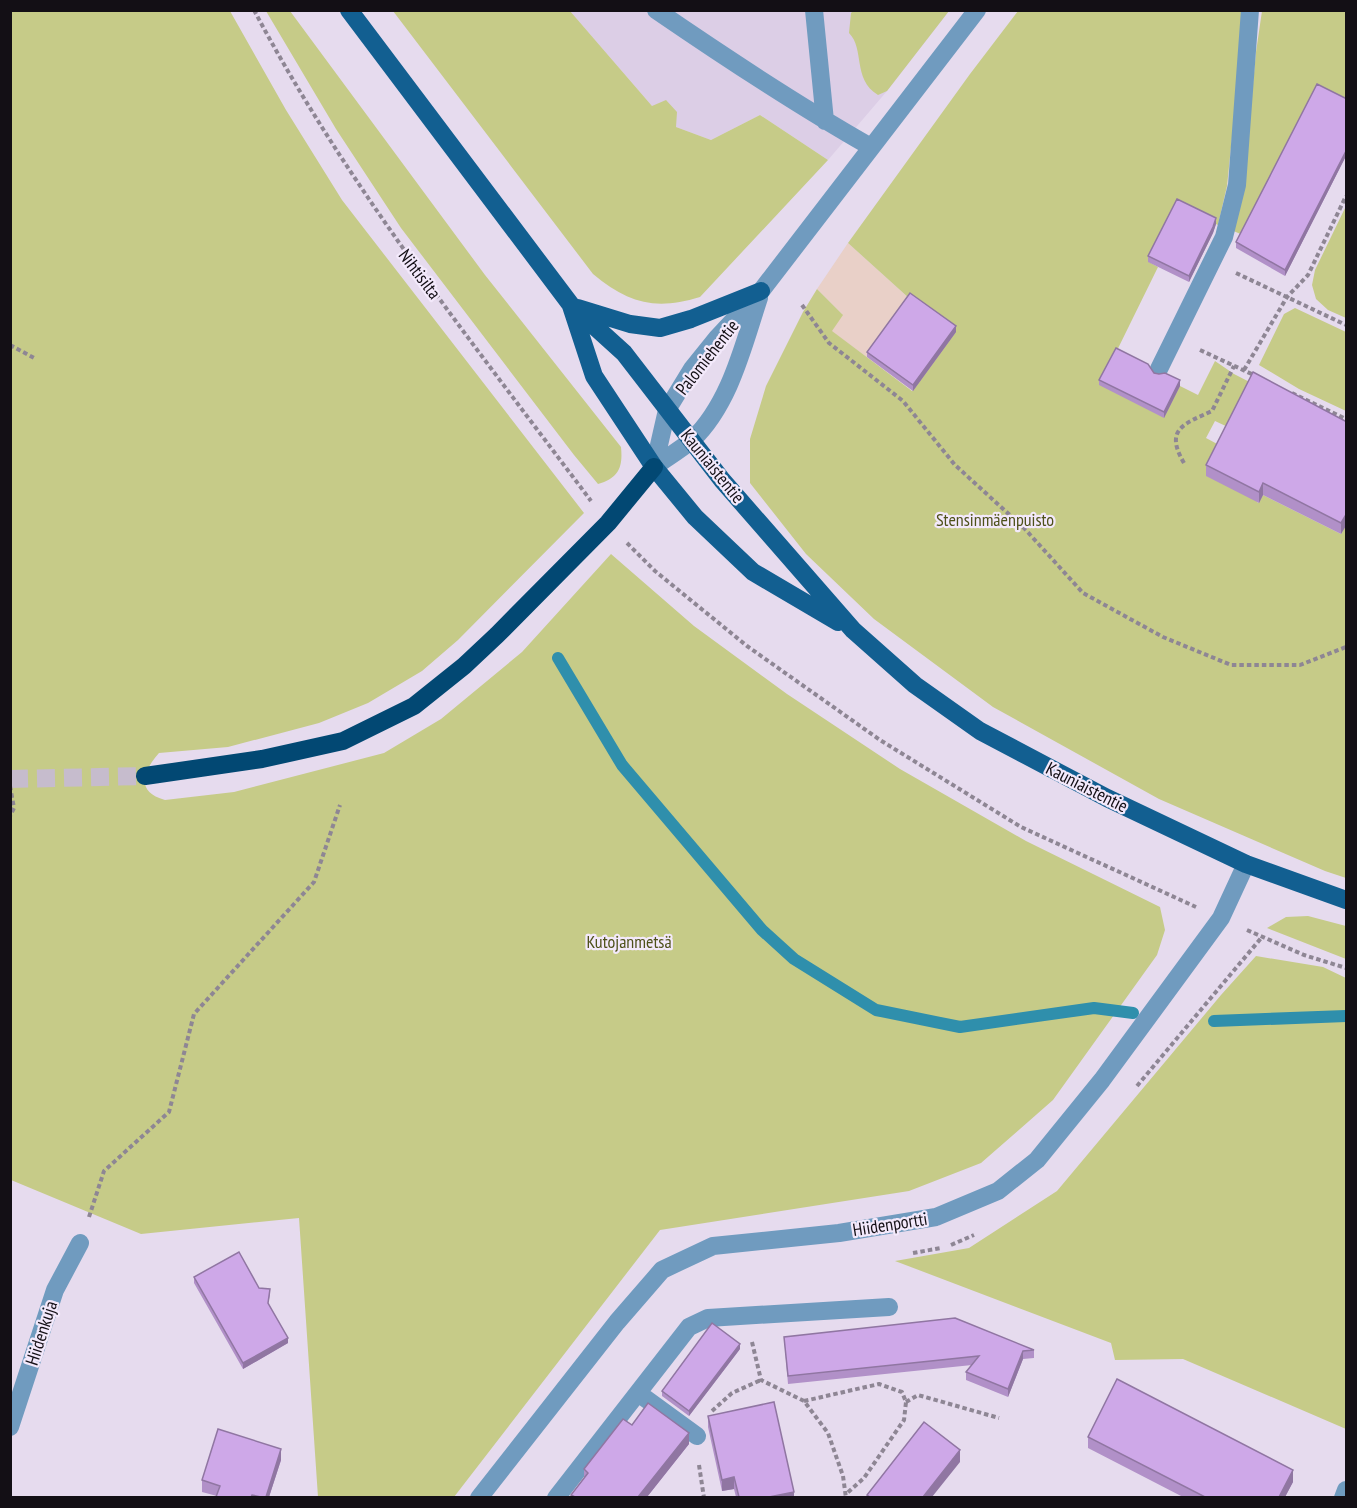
<svg xmlns="http://www.w3.org/2000/svg" width="1357" height="1508" font-family="'PT Sans Narrow',sans-serif">
<style>
.built{fill:#dccee6}
.industrial{fill:#e9d0c8}
.green{fill:#c6cb88}
.lines{fill:none;stroke-linecap:round;stroke-linejoin:round}
.stream{stroke:#2f8fac;stroke-width:12}
.highway-tunnel{stroke:#c6bccd;stroke-width:18;stroke-dasharray:18 9;stroke-linecap:butt}
.path{stroke:#8e8694;stroke-width:4;stroke-dasharray:4.5 3;stroke-linecap:butt}
.minor{stroke:#709bbf;stroke-width:18}
.major{stroke:#125f91;stroke-width:18}
.highway{stroke:#024873;stroke-width:18}
.wall{fill:#b190c8}
.shaded-wall{fill:#9076a2}
.building{fill:#cea8e8;stroke:#9076a2;stroke-width:1.5}
.labels{text-anchor:middle;dominant-baseline:central;stroke-width:4.5;stroke-linejoin:round;paint-order:stroke}
.street-label{font-size:18px;fill:#130f15;stroke:#f3e9fb}
.park-label{font-size:18px;fill:#4e511a;stroke:#f3e9fb}
</style>
<rect width="100%" height="100%" fill="#e6dbee"/>
<path class="built" d="M 570,11 L 949,11 L 887,91 L 828,160 L 760,115 L 711,140 L 676,127 L 652,106 Z"/>
<path class="industrial" d="M 848,243 L 910,299 L 956,332 L 913,391 L 831,331 L 842,314 L 817,289 Z"/>
<path class="green" d="M 10,11 L 230,11 L 286,110 L 342,200 L 584,513 L 458,640 L 422,671 L 368,703 L 319,723 L 228,747 L 159,753 C 143,771 135,792 165,800 L 234,792 L 384,753 L 441,719 L 522,652 L 611,554 L 694,626 L 787,694 L 900,769 L 1026,841 L 1160,907 L 1165,930 L 1157,955 L 1053,1100 L 981,1163 L 909,1191 L 660,1230 L 454,1497 L 318,1497 L 299,1218 L 141,1234 L 11,1180 Z
M 266,11 L 290,11 L 485,275 L 621,447 C 623,467 619,478 598,484 L 574,455 L 401,228 L 336,129 Z
M 393,11 L 570,11 L 652,106 L 666,100 L 677,112 L 676,127 L 711,140 L 760,115 L 828,160 L 700,297 C 655,311 628,303 593,274 Z
M 853,11 L 853,10 L 949,11 L 887,91 L 878,95 C 852,79 865,49 849,33 L 851,13 Z
M 1018,11 L 1245,11 L 1227,186 L 1218,225 L 1177,205 L 1149,262 L 1158,267 L 1100,385 L 1180,386 L 1198,395 L 1215,361 L 1234,374 L 1273,394 L 1230,428 L 1215,421 L 1206,438 L 1221,446 L 1258,503 L 1263,495 L 1341,534 L 1346,524 L 1346,878 L 1325,871 L 1159,799 L 993,707 L 874,619 L 806,554 L 750,483 L 750,439 L 766,386 L 803,312 L 817,289 L 843,315 L 832,331 L 912,391 L 955,332 L 910,299 L 848,243 L 970,74 Z
M 1262,11 L 1346,11 L 1346,105 L 1243,235 L 1231,230 L 1247,148 L 1256,52 Z
M 1346,206 L 1346,318 L 1328,310 L 1316,299 L 1312,285 L 1315,270 Z
M 1295,308 L 1346,332 L 1346,411 L 1299,389 L 1259,365 L 1284,314 Z
M 1308,916 L 1346,926 L 1346,959 L 1267,928 L 1286,917 Z
M 1256,956 L 1323,967 L 1346,978 L 1346,1429 L 1183,1359 L 1115,1360 L 1111,1343 L 895,1261 L 969,1248 L 1057,1191 L 1221,995 Z"/>
<g class="lines">
<path class="stream" d="M 558,658 L 622,765 L 762,930 L 794,959 L 876,1010 L 960,1027 L 1094,1008 L 1133,1013
M 1214,1021 L 1346,1016"/>
<path class="highway-tunnel" d="M 10,779 L 145,776"/>
<path class="path" d="M 254,10 C 347,186 472,342 591,501
M 1236,273 L 1346,325
M 802,305 L 829,343 L 903,401 L 955,465 L 1024,528 L 1083,593 L 1163,637 L 1231,665 L 1300,665 L 1346,647
M 10,345 L 36,359
M 1200,350 L 1256,376
M 1244,370 L 1287,297 L 1308,275 L 1346,196
M 1292,393 L 1346,419
M 1184,463 C 1164,429 1184,424 1212,411 L 1234,366
M 627,543 L 655,571 L 747,646 L 880,740 L 1021,827 L 1196,907
M 10,786 L 14,808 L 10,816
M 1247,930 L 1304,955 L 1346,968
M 1137,1086 L 1262,937
M 89,1217 L 104,1171 L 169,1112 L 194,1014 L 314,882 L 340,805
M 951,1245 L 974,1235
M 913,1253 L 941,1248
M 752,1342 L 761,1380 L 804,1401 L 828,1433 L 843,1476 L 846,1498
M 804,1401 L 879,1384 L 902,1392 L 906,1402 L 904,1420 L 864,1478 L 846,1494
M 906,1402 L 918,1395 L 999,1418
M 712,1411 L 732,1393 L 761,1380
M 699,1465 L 704,1498"/>
<path class="minor" d="M 656,10 C 726,58 797,105 871,147
M 814,10 L 825,121
M 1159,369 L 1224,237 L 1237,185 L 1250,10
M 654,467 L 667,410 L 692,369 L 717,338 L 761,291 L 977,10
M 654,467 C 666,458 680,450 692,440 C 730,404 743,346 759,298
M 638,1393 L 697,1436
M 10,1427 L 55,1290 L 80,1243
M 479,1498 L 617,1322 L 662,1270 L 713,1246 L 839,1233 L 936,1217 L 998,1191 L 1037,1160 L 1102,1080 L 1221,918 L 1246,864
M 556,1498 L 689,1327 L 708,1318 L 889,1307
M 1343,1498 L 1346,1490"/>
<path class="major" d="M 349,10 L 571,305 L 624,353 L 722,480 L 853,630 L 915,685 L 980,731 L 1107,798 L 1246,864 L 1346,900
M 571,306 L 594,376 L 654,467 L 695,517 L 753,572 L 838,622
M 578,308 L 630,324 L 660,328 L 691,319 L 761,291"/>
<path class="highway" d="M 145,776 L 262,759 L 343,741 L 414,706 L 464,666 L 497,635 L 608,523 L 654,467"/>
</g>
<path class="wall" d="M 1347,99 L 1347,154 L 1285,276 L 1236,248 L 1236,242 Z
M 1216,224 L 1213,233 L 1189,282 L 1148,262 L 1148,256 Z
M 956,332 L 913,391 L 867,357 L 867,352 Z
M 1154,373 L 1180,386 L 1164,418 L 1099,385 L 1099,380 Z
M 1347,422 L 1347,524 L 1341,534 L 1263,495 L 1259,503 L 1206,476 L 1206,465 Z
M 194,1277 L 259,1288 L 270,1295 L 268,1304 L 288,1343 L 243,1369 L 194,1283 Z
M 784,1337 L 1034,1350 L 1034,1358 L 1023,1359 L 1008,1397 L 966,1380 L 966,1372 L 972,1365 L 788,1384 Z
M 740,1349 L 689,1416 L 662,1396 L 662,1391 Z
M 708,1416 L 794,1497 L 736,1497 L 734,1489 L 722,1491 L 708,1427 Z
M 632,1425 L 689,1444 L 647,1497 L 571,1497 L 571,1495 L 584,1478 L 584,1469 Z
M 1088,1437 L 1293,1482 L 1285,1497 L 1183,1497 L 1088,1448 Z
M 281,1460 L 269,1497 L 216,1497 L 217,1496 L 202,1492 L 202,1480 Z"/>
<path class="shaded-wall" d="M 1347,149 L 1347,154 L 1285,276 L 1285,270 Z
M 1216,218 L 1216,224 L 1213,233 L 1189,282 L 1189,276 Z
M 956,326 L 956,332 L 913,391 L 913,385 Z
M 1180,380 L 1180,386 L 1164,418 L 1164,412 Z
M 1263,483 L 1263,495 L 1259,503 L 1259,492 Z
M 1347,513 L 1347,524 L 1341,534 L 1341,523 Z
M 288,1338 L 288,1343 L 243,1369 L 243,1363 Z
M 740,1344 L 740,1349 L 689,1416 L 689,1411 Z
M 1023,1351 L 1023,1359 L 1008,1397 L 1008,1389 Z
M 689,1433 L 689,1444 L 647,1497 L 638,1497 Z
M 281,1449 L 281,1460 L 269,1497 L 266,1497 Z
M 960,1450 L 960,1462 L 932,1497 L 923,1497 Z
M 1293,1470 L 1293,1482 L 1285,1497 L 1279,1497 Z
M 734,1477 L 734,1489 L 722,1491 L 722,1480 Z
M 794,1492 L 794,1497 L 769,1497 Z"/>
<path class="building" d="M 1317,84 L 1347,99 L 1347,149 L 1285,270 L 1236,242 Z
M 1177,199 L 1216,218 L 1213,227 L 1189,276 L 1148,256 Z
M 910,293 L 956,326 L 913,385 L 867,352 Z
M 1116,348 L 1148,364 L 1154,373 L 1159,374 L 1165,373 L 1180,380 L 1164,412 L 1099,380 Z
M 1253,372 L 1347,422 L 1347,513 L 1341,523 L 1263,483 L 1259,492 L 1206,465 Z
M 239,1252 L 259,1288 L 270,1289 L 268,1303 L 288,1338 L 243,1363 L 194,1277 Z
M 955,1318 L 1034,1350 L 1023,1351 L 1008,1389 L 966,1372 L 979,1356 L 788,1376 L 784,1337 Z
M 712,1323 L 740,1344 L 689,1411 L 662,1391 Z
M 1117,1379 L 1293,1470 L 1279,1497 L 1205,1497 L 1088,1437 Z
M 774,1402 L 794,1492 L 769,1497 L 739,1497 L 734,1477 L 722,1480 L 708,1416 Z
M 648,1403 L 689,1433 L 638,1497 L 575,1497 L 571,1495 L 588,1473 L 584,1469 L 623,1419 L 632,1425 Z
M 924,1422 L 960,1450 L 923,1497 L 870,1497 L 867,1495 Z
M 218,1429 L 281,1449 L 266,1497 L 261,1497 L 252,1495 L 251,1497 L 216,1497 L 220,1486 L 202,1480 Z"/>
<g class="labels">
<g class="street-label">
<text transform="translate(420 274) rotate(53)">Nihtisilta</text>
<text transform="translate(707 357) rotate(-52)">Palomiehentie</text>
<text transform="translate(713 466) rotate(51)">Kauniaistentie</text>
<text transform="translate(1087 787) rotate(27)">Kauniaistentie</text>
<text transform="translate(890 1224) rotate(-9)">Hiidenportti</text>
<text transform="translate(41 1333) rotate(-72)">Hiidenkuja</text>
</g>
<g class="park-label">
<text x="995" y="519">Stensinmäenpuisto</text>
<text x="629" y="941">Kutojanmetsä</text>
</g>
</g>
<rect width="1357" height="1508" fill="none" stroke="#130f15" stroke-width="24"/>
</svg>
